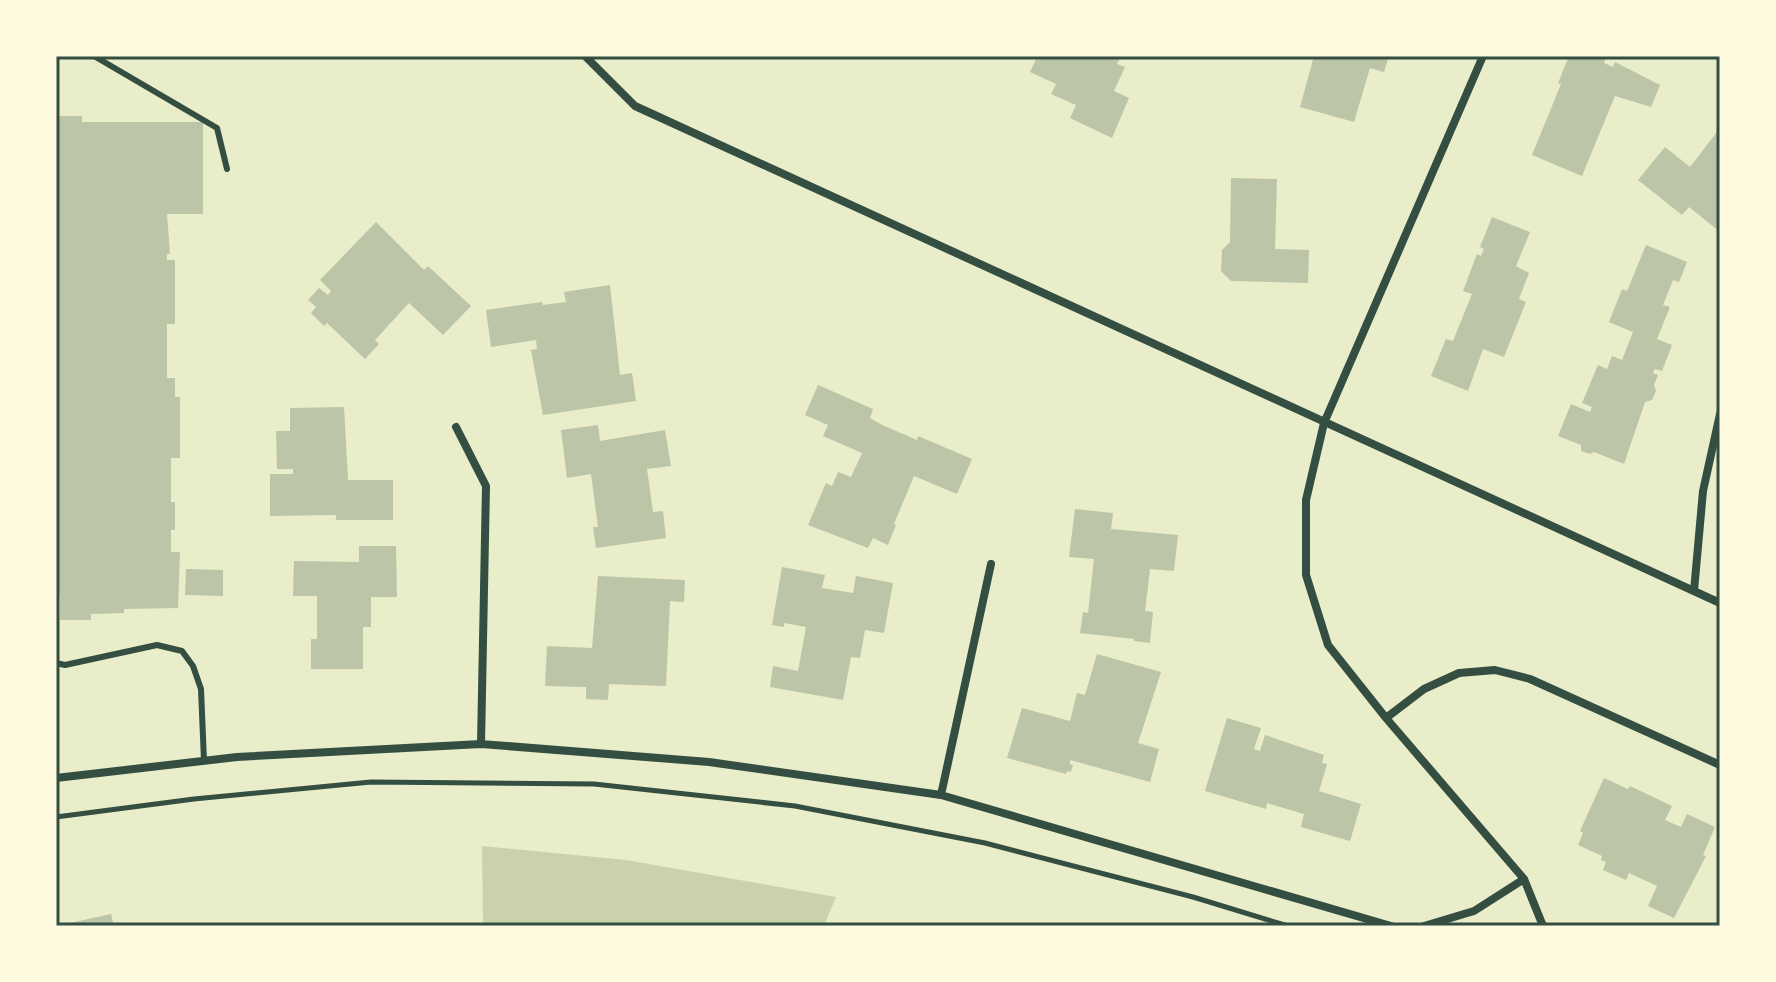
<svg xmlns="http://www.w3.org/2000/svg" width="1776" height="982" font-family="Raleway,sans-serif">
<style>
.green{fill:#cad2ad}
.building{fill:#bcc5a7}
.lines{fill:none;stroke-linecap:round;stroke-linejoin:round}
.path{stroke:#344e41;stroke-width:5}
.service{stroke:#344e41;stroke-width:6}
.minor{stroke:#344e41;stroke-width:8}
.neatline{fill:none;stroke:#344e41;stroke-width:3}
</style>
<rect width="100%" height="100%" fill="#e9edc9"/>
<path class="green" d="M 482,846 L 626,860 L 836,897 L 824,926 L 483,926 Z"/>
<path class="building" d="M 1041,56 L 1121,56 L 1117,64 L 1125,67 L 1114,91 L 1129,98 L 1112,138 L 1070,118 L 1076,105 L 1051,94 L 1056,84 L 1030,72 L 1036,59 L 1039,60 Z
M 1314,56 L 1389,56 L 1384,72 L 1370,68 L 1354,122 L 1300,107 Z
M 1569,56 L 1607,56 L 1604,63 L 1613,67 L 1615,62 L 1660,85 L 1651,107 L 1615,96 L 1582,176 L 1532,155 L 1561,84 L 1558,83 Z
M 56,116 L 82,116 L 82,122 L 203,122 L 203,214 L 167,214 L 170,254 L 167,254 L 167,260 L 175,260 L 175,324 L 167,324 L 167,378 L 175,378 L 175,397 L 180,397 L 180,458 L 171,458 L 171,502 L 175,502 L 175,530 L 171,530 L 171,552 L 180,552 L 178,608 L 124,609 L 124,613 L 91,614 L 91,620 L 60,620 L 60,599 L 59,591 L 56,591 L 59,549 L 56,550 L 56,506 L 58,506 Z
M 1720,128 L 1720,232 L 1689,207 L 1682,215 L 1638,180 L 1665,147 L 1690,167 Z
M 1231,178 L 1277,179 L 1275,249 L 1309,250 L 1308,283 L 1231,281 L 1221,271 L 1222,250 L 1230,242 Z
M 1492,217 L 1530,232 L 1516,266 L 1529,273 L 1519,299 L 1526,302 L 1504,357 L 1483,349 L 1468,391 L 1431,376 L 1446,339 L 1453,341 L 1472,294 L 1463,291 L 1477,254 L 1481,256 L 1484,249 L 1480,247 Z
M 376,222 L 424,270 L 428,266 L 471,306 L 443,335 L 409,303 L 375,340 L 379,344 L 365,359 L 327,323 L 324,326 L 311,313 L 316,307 L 308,300 L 319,288 L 328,295 L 331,291 L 320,280 Z
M 1646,245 L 1687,262 L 1679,282 L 1673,280 L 1663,305 L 1670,307 L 1657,339 L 1672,345 L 1662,371 L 1655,369 L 1653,373 L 1658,375 L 1654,385 L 1656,391 L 1652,400 L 1645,402 L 1624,464 L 1594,452 L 1590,454 L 1581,451 L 1581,445 L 1558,436 L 1571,404 L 1590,412 L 1592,407 L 1582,403 L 1598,365 L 1607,369 L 1612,356 L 1622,360 L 1633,332 L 1609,322 L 1622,289 L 1627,291 Z
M 610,285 L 620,375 L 632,373 L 636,401 L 543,415 L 531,350 L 537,349 L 536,340 L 491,347 L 486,310 L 542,302 L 543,305 L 566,302 L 564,292 Z
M 818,385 L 873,409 L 870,418 L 882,425 L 917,440 L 918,436 L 972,459 L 957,494 L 914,476 L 894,524 L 896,525 L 888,545 L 873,538 L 868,548 L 808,525 L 826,483 L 832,486 L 838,472 L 851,477 L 862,453 L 823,436 L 828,425 L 805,415 Z
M 344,407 L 348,480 L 393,480 L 393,520 L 336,520 L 336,515 L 270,516 L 270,474 L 293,474 L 293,469 L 277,469 L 276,431 L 290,431 L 290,408 Z
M 598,425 L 600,441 L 665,430 L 671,466 L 647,469 L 653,512 L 663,511 L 666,538 L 596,548 L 593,527 L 598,527 L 591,474 L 567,478 L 561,430 Z
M 1075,509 L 1113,513 L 1111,529 L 1178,535 L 1174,571 L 1150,569 L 1145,611 L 1153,612 L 1150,643 L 1134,641 L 1134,639 L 1080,633 L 1083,612 L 1088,613 L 1094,559 L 1069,557 Z
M 359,546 L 396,546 L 397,597 L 371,597 L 371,627 L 363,627 L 363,669 L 311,669 L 311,639 L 317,639 L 317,596 L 293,596 L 294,561 L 359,562 Z
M 782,567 L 825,575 L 822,588 L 853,593 L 856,576 L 893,583 L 884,633 L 865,630 L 860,658 L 851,657 L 843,700 L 770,687 L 773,666 L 798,671 L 806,627 L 784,623 L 784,627 L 772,625 Z
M 186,569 L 223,570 L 223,596 L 185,595 Z
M 598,576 L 685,580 L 684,602 L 670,601 L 666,686 L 609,684 L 608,700 L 586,699 L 586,687 L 545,686 L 547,646 L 592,648 Z
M 1097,654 L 1161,672 L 1138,743 L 1159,749 L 1150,782 L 1070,760 L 1070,764 L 1073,765 L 1071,772 L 1067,771 L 1066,774 L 1007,758 L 1022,708 L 1070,721 L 1077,693 L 1085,695 Z
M 1227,718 L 1261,728 L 1254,749 L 1260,751 L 1265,735 L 1324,755 L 1322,763 L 1327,764 L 1319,791 L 1361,804 L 1350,841 L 1301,827 L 1304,814 L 1267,803 L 1266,809 L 1205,791 Z
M 1604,778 L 1628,789 L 1630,786 L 1672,806 L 1665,820 L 1681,827 L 1687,814 L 1715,827 L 1703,855 L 1706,856 L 1674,918 L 1648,906 L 1657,886 L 1629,873 L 1626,880 L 1603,870 L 1606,862 L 1601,860 L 1602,856 L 1578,845 L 1583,833 L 1580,831 Z
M 111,914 L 114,926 L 62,926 L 61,925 Z"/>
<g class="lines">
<path class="path" d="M 56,817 L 194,799 L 371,782 L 594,784 L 795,806 L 985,843 L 1193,897 L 1288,926"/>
<path class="service" d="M 94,56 L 217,128 L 227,169
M 56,663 L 65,665 L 157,645 L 182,651 L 193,666 L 201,689 L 204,761"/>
<path class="minor" d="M 585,56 L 635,106 L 1720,603
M 1483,56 L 1324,423 L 1306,500 L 1306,575 L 1328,645 L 1386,718 L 1524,879 L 1543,926
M 456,427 L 486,486 L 481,744
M 1694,591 L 1703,491 L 1720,414
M 1386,718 L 1424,689 L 1459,673 L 1495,670 L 1530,679 L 1720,765
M 56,778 L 237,757 L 481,744 L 709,762 L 941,795 L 1391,926
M 941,795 L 991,564
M 1424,926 L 1474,911 L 1524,879"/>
</g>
<rect width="1776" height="982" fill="none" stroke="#fefae0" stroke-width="116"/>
<rect x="58" y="58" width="1660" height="866" class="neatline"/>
</svg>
